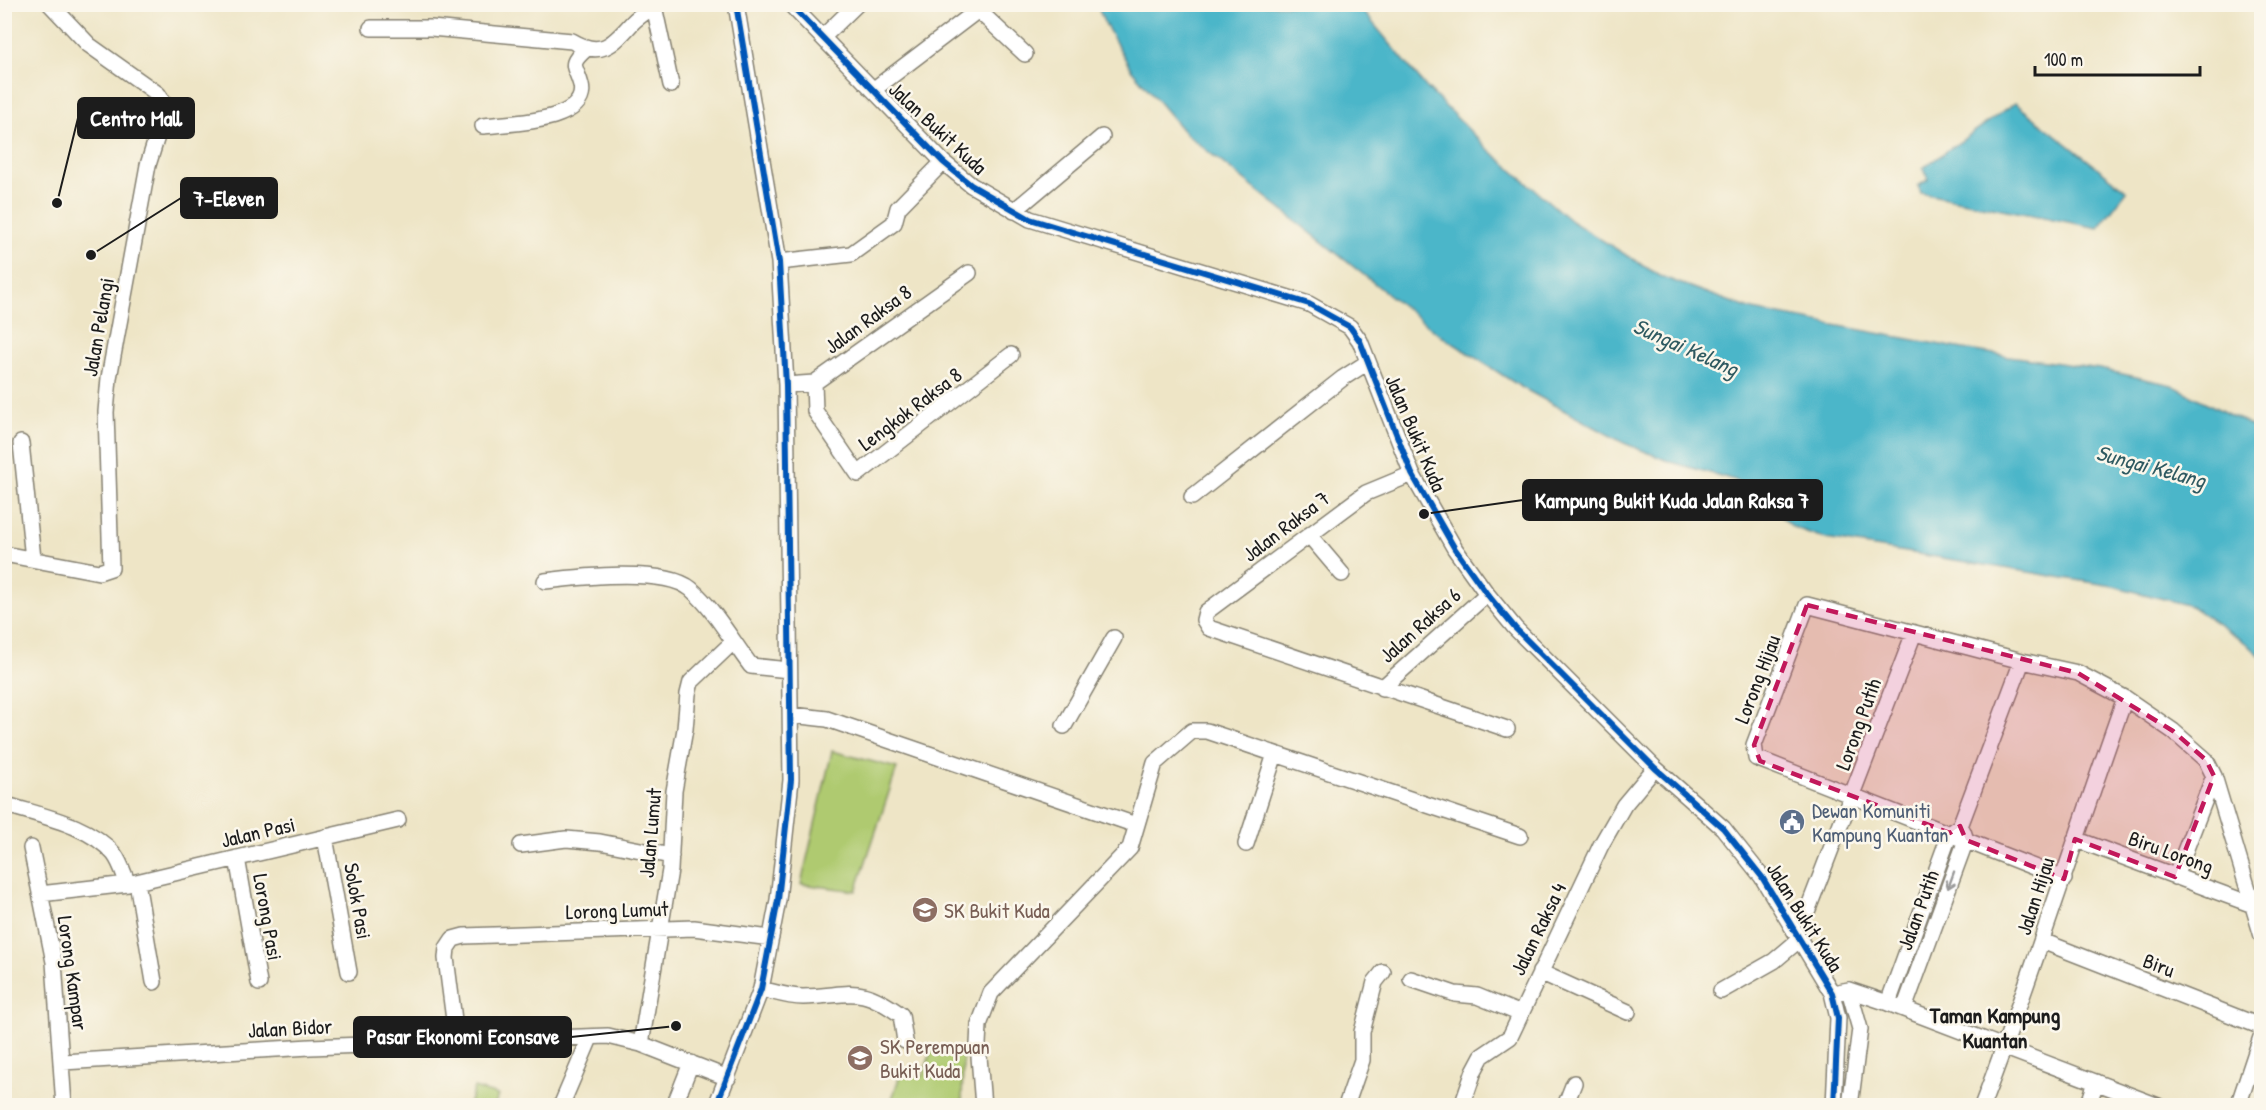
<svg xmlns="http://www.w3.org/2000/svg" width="2266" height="1110" font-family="'Patrick Hand',sans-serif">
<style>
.grass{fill:#afca70;stroke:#667346;stroke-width:1.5}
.water{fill:#4cb6c9;stroke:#346972;stroke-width:1.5}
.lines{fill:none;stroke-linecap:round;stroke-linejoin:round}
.minor-casing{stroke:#858071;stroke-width:18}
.minor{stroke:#fff;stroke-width:15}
.cycleway-casing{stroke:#fbf7ec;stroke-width:10}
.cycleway{stroke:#0057b8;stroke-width:6}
.oneway{stroke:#999}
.marked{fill:#c2185b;fill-opacity:0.2;stroke:#c2185b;stroke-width:4.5;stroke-dasharray:12 8;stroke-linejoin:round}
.labels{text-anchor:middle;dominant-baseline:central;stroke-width:5;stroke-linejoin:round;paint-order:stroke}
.street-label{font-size:21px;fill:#1c1c1c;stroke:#fbf7ec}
.service-label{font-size:21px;fill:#4e5e75;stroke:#fbf7ec;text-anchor:start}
.education-label{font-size:21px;fill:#785e54;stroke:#fbf7ec;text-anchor:start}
.water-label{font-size:22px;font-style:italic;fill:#2f5a61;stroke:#fbf7ec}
.neighbourhood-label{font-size:22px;font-weight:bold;fill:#1c1c1c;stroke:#fbf7ec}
.leader{fill:none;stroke:#1c1c1c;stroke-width:2}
.callout-dot{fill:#1c1c1c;stroke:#fbf7ec;stroke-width:2}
.callout{fill:#1c1c1c;stroke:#1c1c1c;stroke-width:2}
.callout-label{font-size:22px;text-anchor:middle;font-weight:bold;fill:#fff}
</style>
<rect width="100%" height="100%" fill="#fbf7ec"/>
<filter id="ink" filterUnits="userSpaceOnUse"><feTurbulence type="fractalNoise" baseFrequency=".0167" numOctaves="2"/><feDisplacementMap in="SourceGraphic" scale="12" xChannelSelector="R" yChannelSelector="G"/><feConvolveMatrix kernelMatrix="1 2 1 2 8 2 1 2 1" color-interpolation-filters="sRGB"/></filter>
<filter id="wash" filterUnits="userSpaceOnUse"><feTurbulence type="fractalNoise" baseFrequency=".008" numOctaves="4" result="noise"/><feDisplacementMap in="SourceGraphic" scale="24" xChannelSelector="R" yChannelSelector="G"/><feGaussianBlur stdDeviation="1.35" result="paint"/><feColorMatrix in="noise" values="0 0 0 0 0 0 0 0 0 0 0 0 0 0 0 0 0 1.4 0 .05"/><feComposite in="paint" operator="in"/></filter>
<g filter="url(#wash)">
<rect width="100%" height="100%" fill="#eee5c6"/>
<path class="grass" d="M 832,751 L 897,768 L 856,891 L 801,884 Z
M 932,1049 L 963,1054 L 962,1105 L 890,1105 L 901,1072 L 923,1076 Z
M 474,1088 L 498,1095 L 495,1105 L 469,1105 Z"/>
<path class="water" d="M 1097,5 L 1358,5 L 1426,87 L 1487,148 L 1571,221 L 1660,276 L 1753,310 L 1974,351 L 2100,369 L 2172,385 L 2261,431 L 2261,657 L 2253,648 L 2191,606 L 2113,586 L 1826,539 L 1793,527 L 1754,491 L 1735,480 L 1671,462 L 1624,443 L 1521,387 L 1437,333 L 1186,134 L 1131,69 L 1103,20 Z
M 2015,103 L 2127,191 L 2098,228 L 1921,193 L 1918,186 L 1929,179 L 1923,168 Z"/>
</g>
<g filter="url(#ink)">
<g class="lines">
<g class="minor-casing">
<path id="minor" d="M 790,4 L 943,162 L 971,185 L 1030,219 L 1309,304 L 1350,327 L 1360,341 L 1412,474 L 1455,549 L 1487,594 L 1515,628 L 1655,768 L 1723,828 L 1762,877 L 1832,993 L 1838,1018 L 1834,1106
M 654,6 L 671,85
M 979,11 L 1025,54
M 371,28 L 431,28 L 572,41 C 602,59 614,43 633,22 C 640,15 649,10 657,4
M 823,37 L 857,4
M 873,90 L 986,4
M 483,126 C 506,123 590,123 581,85 C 576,65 567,66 586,49
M 1014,211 L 1102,137
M 779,262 L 851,254 L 894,223 L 898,208 L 943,162
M 814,383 L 815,411 L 858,474 L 1011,355
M 786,385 L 814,383 L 969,273
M 21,443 L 33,559
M 1412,474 L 1366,493 L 1206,612 L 1204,620 L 1209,628 L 1507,729
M 1192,497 L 1343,378 L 1368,362
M 1309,535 L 1342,574
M 4,554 L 99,572 L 111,568 L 106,412 L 109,378 L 148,165 L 164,114 L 163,102 L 158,94 L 89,45 L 50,4
M 545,581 C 578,577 665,567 691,589 C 715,610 732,641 751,666 L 789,670
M 1382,688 L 1487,594
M 792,715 L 827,719 L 1136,825
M 1064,726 L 1114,638
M 4,804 C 40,816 89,824 114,854 C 121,863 124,875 128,884
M 325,837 L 349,972
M 2075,839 L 2253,905
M 1246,844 L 1275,754
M 521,845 L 566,839 L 600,842 L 671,856
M 31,848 L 54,962 L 64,1106
M 237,858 L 259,983
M 2175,877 L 2214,776
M 2064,879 L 1756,758 L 1754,745 L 1807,605 L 2022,661 L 2078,673 L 2125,698 L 2173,731 L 2206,760 L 2214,776 L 2262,936
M 137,882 L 154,982
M 40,894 L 128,884 L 398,820
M 1791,924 L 1808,909 L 1914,633
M 2042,941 L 2262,1027
M 1540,972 L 1628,1012
M 1411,979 L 1455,994 L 1477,996 L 1521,1014
M 761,989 C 774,992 789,997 803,997 C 851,996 857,983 901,1015 L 905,1041
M 1849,990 L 1860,1029 L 1850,1106
M 1721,991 L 1774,961 L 1800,939
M 1832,993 L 1849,990 L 1888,1003 L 2158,1106
M 1888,1003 L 1950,833 L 1960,826 L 2022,661
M 1904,1009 L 1966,840 L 1963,831
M 457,1043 L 446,958 L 447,948 L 453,939 L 464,936 L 694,928 L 771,938
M 641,1044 L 670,870 L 674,791 L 685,729 L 688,694 L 691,682 L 733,642
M 63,1062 L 310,1047 L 608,1036 L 641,1044 L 728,1078
M 561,1106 L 590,1038
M 674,1106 L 691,1063
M 716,1106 L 761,989 L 778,900 L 791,780 L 786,385 L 779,262 L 736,4
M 983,1106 L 978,1044 L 979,1025 L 991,993 L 1130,848 L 1155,763 L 1192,731 L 1207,731 L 1520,836
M 1346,1106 L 1362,1060 L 1362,1032 L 1375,982 L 1383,972
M 1462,1106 L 1474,1071 L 1482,1056 L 1510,1037 L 1601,845 L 1624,805 L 1655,768
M 1565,1106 L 1574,1083
M 1982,1106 C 2034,971 2076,834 2125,698
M 2088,1106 L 2096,1082
M 2238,1106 L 2262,1034"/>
</g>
<use href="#minor" class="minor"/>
<g class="cycleway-casing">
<path id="cycleway" d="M 790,4 L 943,162 L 971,185 L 1030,219 L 1309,304 L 1350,327 L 1360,341 L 1412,474 L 1455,549 L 1487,594 L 1515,628 L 1655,768 L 1723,828 L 1762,877 L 1832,993 L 1838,1018 L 1834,1106
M 716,1106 L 761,989 L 778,900 L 791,780 L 786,385 L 779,262 L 736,4"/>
</g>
<use href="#cycleway" class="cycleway"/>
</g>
<defs><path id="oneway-shaft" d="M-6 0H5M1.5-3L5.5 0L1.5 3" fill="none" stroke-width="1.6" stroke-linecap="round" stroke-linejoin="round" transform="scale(1.5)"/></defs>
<use class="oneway" href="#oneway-shaft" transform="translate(1951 880) rotate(110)"/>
</g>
<path class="marked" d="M 1807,605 L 2078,673 L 2173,731 L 2206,760 L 2214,776 L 2175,877 L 2075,839 L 2064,879 L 1966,840 L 1960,826 L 1950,833 L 1760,761 L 1754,745 Z"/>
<defs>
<g id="civic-disc" transform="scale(1.35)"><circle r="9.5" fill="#5c6f8a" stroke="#fbf7ec"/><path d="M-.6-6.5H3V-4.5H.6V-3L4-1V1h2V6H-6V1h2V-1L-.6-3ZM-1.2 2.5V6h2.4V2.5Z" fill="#fff"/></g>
<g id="school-disc" transform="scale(1.35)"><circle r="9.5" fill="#8d6e63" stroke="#fbf7ec"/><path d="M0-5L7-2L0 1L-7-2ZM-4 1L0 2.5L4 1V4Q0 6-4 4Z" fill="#fff"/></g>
</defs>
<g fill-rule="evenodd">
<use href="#civic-disc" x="1792" y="822"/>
<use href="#school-disc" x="925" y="910"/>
<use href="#school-disc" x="860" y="1058"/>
</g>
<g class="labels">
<g class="street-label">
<text transform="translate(938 128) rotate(43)">Jalan Bukit Kuda</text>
<text transform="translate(868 319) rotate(-36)">Jalan Raksa 8</text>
<text transform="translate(98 327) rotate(-80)">Jalan Pelangi</text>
<text transform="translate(910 409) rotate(-37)">Lengkok Raksa 8</text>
<text transform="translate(1416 433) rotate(67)">Jalan Bukit Kuda</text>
<text transform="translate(1286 526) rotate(-37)">Jalan Raksa 7</text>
<text transform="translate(1420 625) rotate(-42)">Jalan Raksa 6</text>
<text transform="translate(1757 679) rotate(-69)">Lorong Hijau</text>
<text transform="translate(1858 724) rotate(-70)">Lorong Putih</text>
<text transform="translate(258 832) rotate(-13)">Jalan Pasi</text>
<text transform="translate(650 833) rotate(-85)">Jalan Lumut</text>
<text transform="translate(2171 852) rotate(20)">Biru Lorong</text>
<text transform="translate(2035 896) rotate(-72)">Jalan Hijau</text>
<text transform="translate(358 901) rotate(80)">Solok Pasi</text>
<text transform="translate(617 910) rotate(-2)">Lorong Lumut</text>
<text transform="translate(1918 910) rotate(-70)">Jalan Putih</text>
<text transform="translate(268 917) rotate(80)">Lorong Pasi</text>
<text transform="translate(1805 917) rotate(58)">Jalan Bukit Kuda</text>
<text transform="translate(1538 929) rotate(-64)">Jalan Raksa 4</text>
<text transform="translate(2159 965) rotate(21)">Biru</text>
<text transform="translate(73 973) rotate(82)">Lorong Kampar</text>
<text transform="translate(290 1028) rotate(-3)">Jalan Bidor</text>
</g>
<g class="service-label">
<text x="1812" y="810">Dewan Komuniti<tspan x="1812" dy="24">Kampung Kuantan</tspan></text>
</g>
<g class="education-label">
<text x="944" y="910">SK Bukit Kuda</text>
<text x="880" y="1046">SK Perempuan<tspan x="880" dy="24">Bukit Kuda</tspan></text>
</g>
<g class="water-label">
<text transform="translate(1686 347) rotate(24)">Sungai Kelang</text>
<text transform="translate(2151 466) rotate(15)">Sungai Kelang</text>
</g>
<g class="neighbourhood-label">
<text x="1995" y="1015">Taman Kampung<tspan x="1995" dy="25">Kuantan</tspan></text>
</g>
</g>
<path class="leader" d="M57 203L78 118M91 255L181 198M1424 514L1523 500M676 1026L571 1037"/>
<g class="callout-dot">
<circle cx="57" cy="203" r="6"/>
<circle cx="91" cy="255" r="6"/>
<circle cx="1424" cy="514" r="6"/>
<circle cx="676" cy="1026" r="6"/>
</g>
<g class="callout">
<rect x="78" y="98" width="116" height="40" rx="6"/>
<rect x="181" y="178" width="96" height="40" rx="6"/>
<rect x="1523" y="480" width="299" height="40" rx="6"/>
<rect x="354" y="1017" width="217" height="40" rx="6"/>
</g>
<g class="callout-label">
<text x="136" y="126">Centro Mall</text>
<text x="229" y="206">7-Eleven</text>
<text x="1672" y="508">Kampung Bukit Kuda Jalan Raksa 7</text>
<text x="463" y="1044">Pasar Ekonomi Econsave</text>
</g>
<rect width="2266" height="1110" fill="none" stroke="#fbf7ec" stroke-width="24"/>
<path d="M2035 66v9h165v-9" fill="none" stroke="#1c1c1c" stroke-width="3"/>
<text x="2044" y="66" font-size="18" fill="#1c1c1c" stroke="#fbf7ec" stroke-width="4.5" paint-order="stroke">100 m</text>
</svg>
